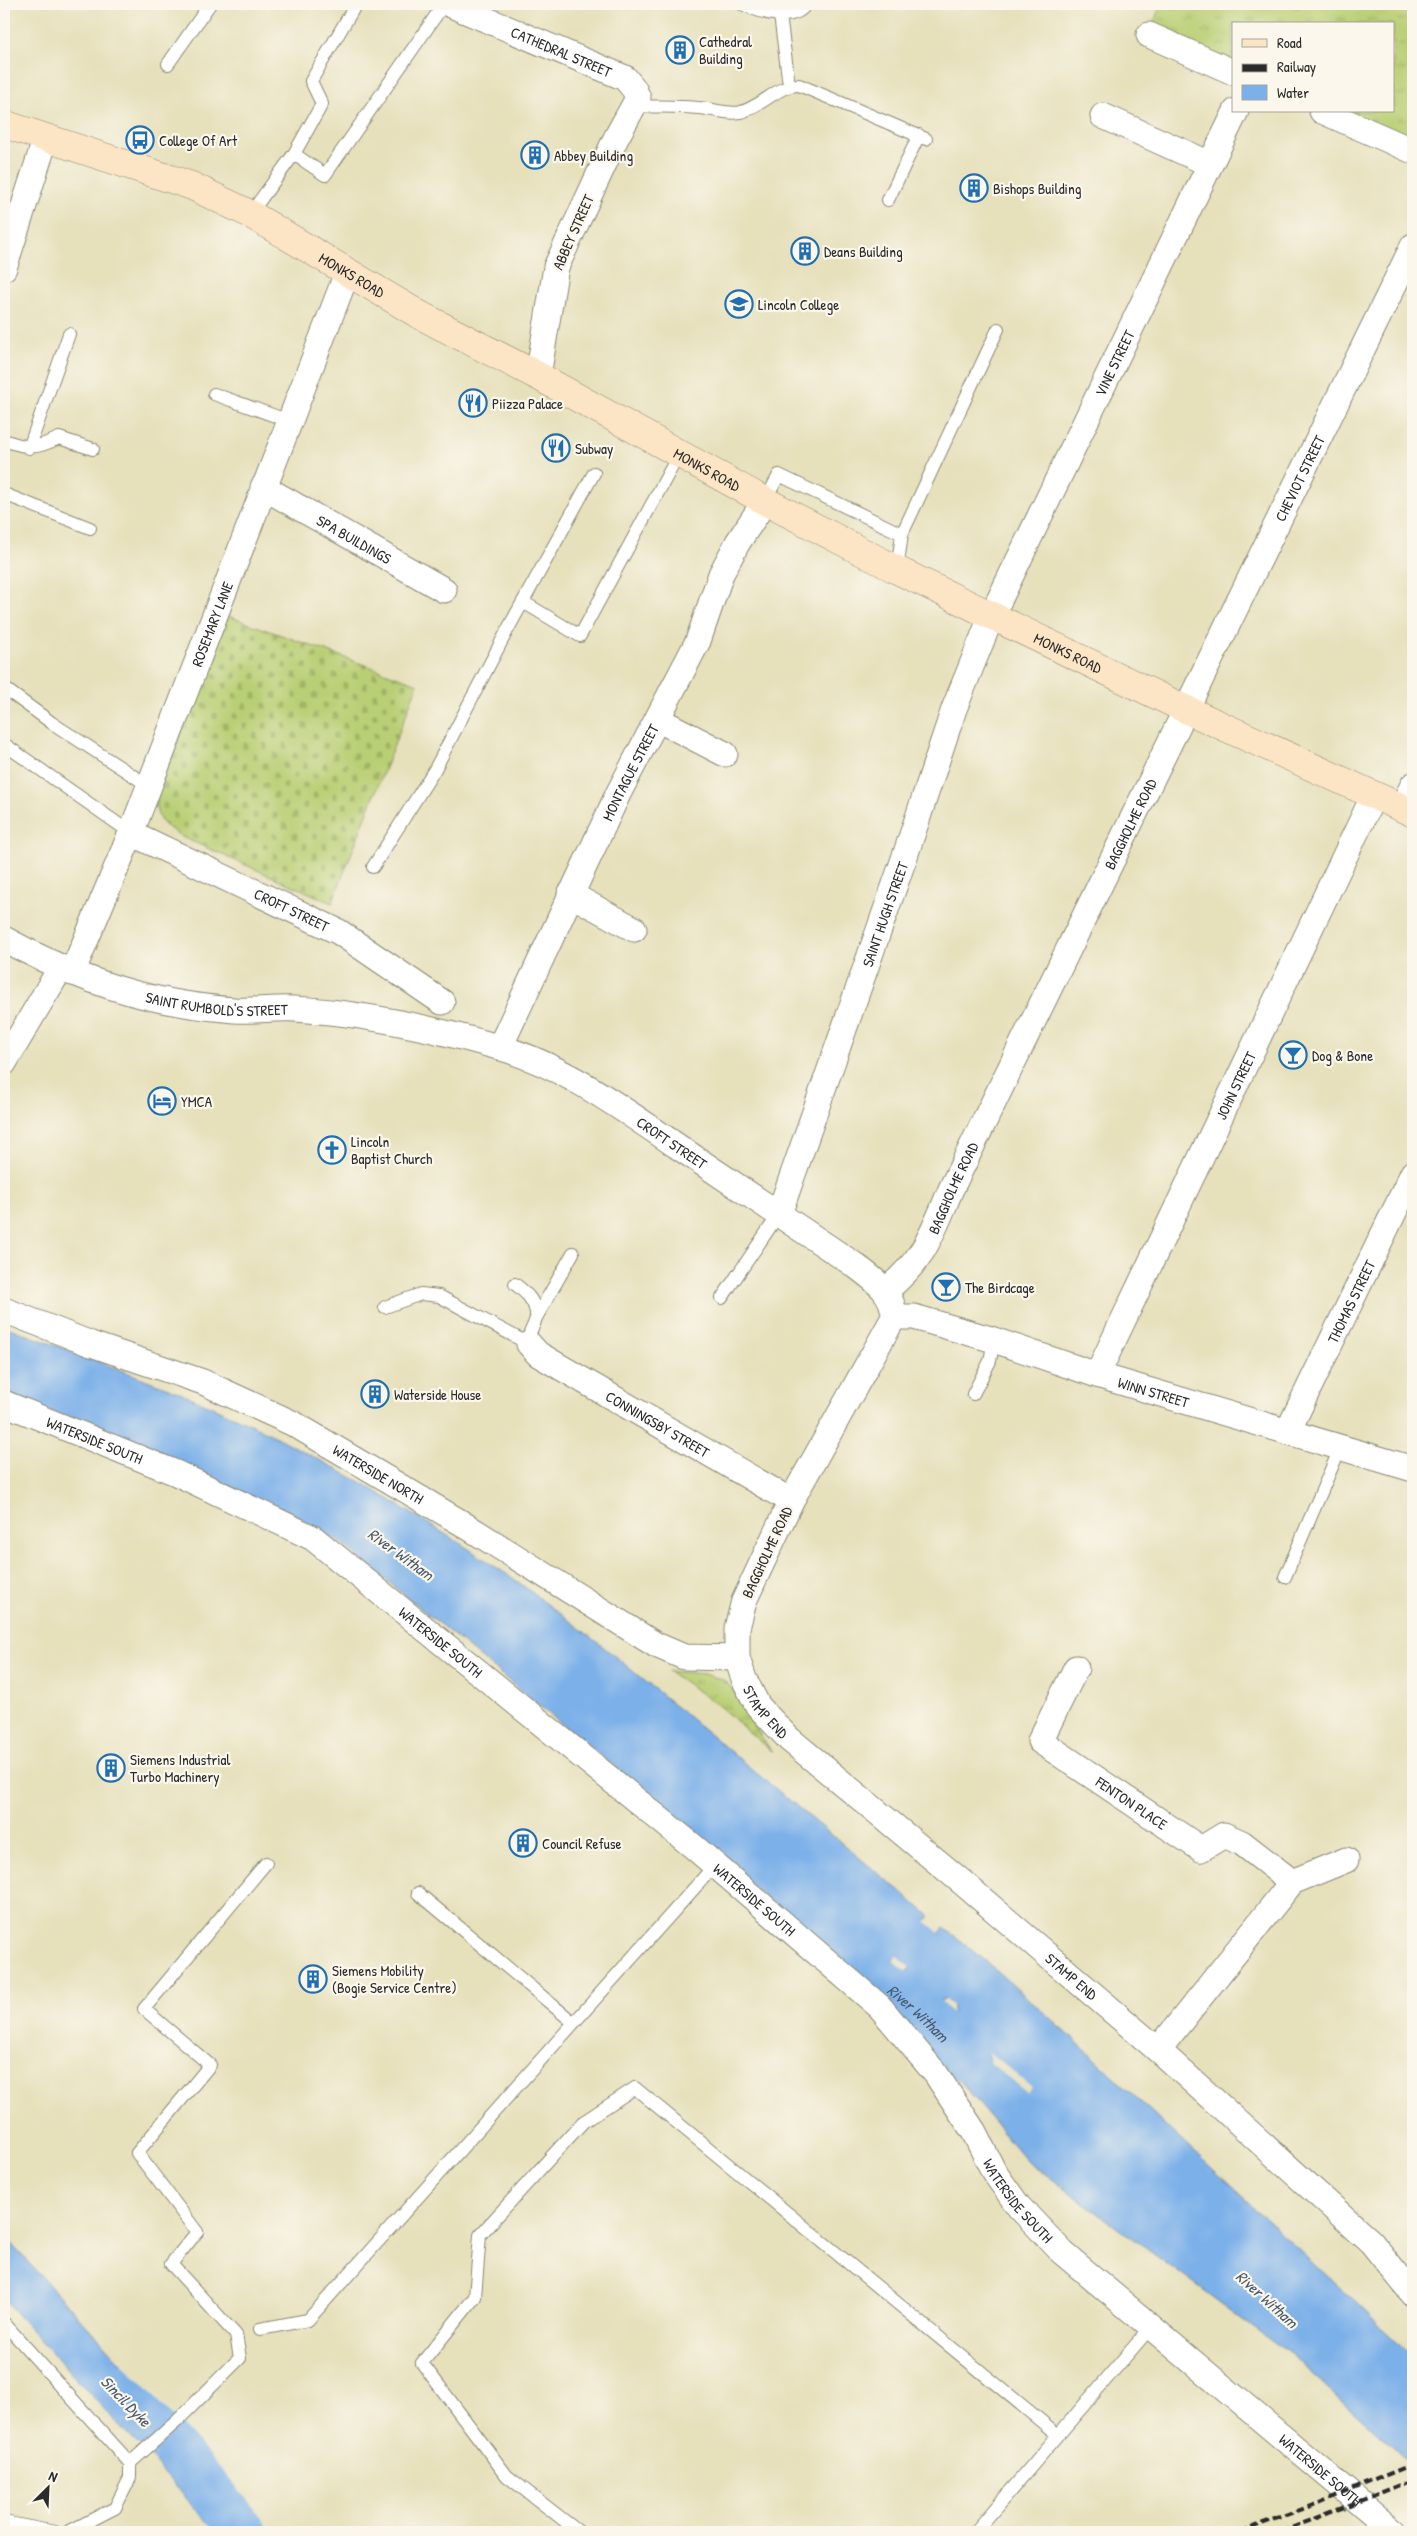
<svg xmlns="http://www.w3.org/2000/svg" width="1417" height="2536" font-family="'Patrick Hand',sans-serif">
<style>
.grass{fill:url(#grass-tufts);stroke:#727d50}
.cemetery{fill:url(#cemetery-stones);stroke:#727d50}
.water{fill:#7cb0e9;stroke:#546e8a}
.pier{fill:#e6e0bb}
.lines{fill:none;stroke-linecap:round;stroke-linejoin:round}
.river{stroke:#7cb0e9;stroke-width:45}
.lane-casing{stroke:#888673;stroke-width:14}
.street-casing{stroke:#888673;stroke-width:27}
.secondary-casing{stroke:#888673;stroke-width:29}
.lane{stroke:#fff;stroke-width:12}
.street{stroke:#fff;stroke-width:25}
.secondary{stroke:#fce5c4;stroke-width:28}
.rail{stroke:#2b2b2b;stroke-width:4;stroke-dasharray:8 4;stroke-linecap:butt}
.labels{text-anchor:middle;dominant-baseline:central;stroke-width:4.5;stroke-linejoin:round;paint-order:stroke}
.poi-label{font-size:15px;fill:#2b2b2b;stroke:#fbf7ec;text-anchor:start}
.street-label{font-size:15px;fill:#2b2b2b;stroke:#fbf7ec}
.water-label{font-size:16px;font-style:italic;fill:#475a6e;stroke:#fbf7ec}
</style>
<defs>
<pattern id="grass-tufts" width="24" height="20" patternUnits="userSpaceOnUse" patternTransform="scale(1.25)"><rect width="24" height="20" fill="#b9cf74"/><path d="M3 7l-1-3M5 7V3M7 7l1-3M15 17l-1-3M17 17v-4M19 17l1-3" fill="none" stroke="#9fb265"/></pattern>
<pattern id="cemetery-stones" width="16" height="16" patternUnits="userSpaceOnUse" patternTransform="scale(1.25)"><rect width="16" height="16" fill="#b9cf74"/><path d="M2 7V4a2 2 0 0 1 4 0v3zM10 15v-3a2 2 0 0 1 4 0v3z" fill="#9fb265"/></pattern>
</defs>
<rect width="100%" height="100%" fill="#fbf7ec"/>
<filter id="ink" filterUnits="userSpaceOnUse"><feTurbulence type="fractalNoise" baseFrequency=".02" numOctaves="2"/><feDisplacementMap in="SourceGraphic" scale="10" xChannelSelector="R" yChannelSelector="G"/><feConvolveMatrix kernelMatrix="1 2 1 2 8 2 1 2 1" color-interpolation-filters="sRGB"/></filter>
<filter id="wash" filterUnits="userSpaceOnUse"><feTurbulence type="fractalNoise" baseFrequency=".0096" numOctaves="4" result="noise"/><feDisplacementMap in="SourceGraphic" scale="20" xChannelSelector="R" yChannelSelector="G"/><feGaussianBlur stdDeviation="1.12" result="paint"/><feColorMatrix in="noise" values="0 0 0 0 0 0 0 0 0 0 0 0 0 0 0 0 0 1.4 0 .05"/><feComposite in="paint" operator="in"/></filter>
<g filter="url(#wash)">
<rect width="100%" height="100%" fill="#e6e0bb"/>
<path class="grass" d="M 1161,4 L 1413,4 L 1413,149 L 1331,111 L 1393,111 L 1393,24 L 1233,24 L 1233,67 L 1151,29 Z
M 668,1671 L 705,1674 L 723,1680 L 731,1687 L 746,1714 L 772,1752 L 713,1701 Z"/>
<path class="cemetery" d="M 228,616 L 418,684 L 332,903 L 182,837 C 163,824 157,822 155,799 Z"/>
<path class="water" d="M 4,1326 L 179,1392 L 259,1428 L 361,1482 L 469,1549 L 514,1579 L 595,1640 L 930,1916 L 889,1964 L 838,1920 L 835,1920 L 834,1926 L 849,1940 L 835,1957 L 603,1758 L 341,1543 L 292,1513 L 4,1392 Z
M 944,1928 L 973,1950 L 1068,2034 L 1413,2356 L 1413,2465 L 1301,2363 L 1025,2159 L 937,2053 L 934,2041 L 920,2028 L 923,2016 L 934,2012 L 954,2030 L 960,2028 L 960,2024 L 952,2017 L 953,2005 L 946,1999 L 936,2004 L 903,1976 Z
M 852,1942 L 933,2009 L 921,2014 L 918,2028 L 838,1959 Z
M 4,2236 L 168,2414 L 136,2444 L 4,2300 Z
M 187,2435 L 271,2532 L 216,2532 L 155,2463 Z"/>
<path class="pier" d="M 805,1887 L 835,1917 L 829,1923 L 799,1892 Z
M 966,2033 L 1032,2088 L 1027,2093 L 961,2039 Z"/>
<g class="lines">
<g class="river">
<path d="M 865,1898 L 971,1991"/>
<path id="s1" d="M 797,1907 L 923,2016 L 967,2060"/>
<path d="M 111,2384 L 181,2457 L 245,2532"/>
</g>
</g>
</g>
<g filter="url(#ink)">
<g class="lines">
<g class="lane-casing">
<path id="lane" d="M 742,4 C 759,12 794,24 806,4
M 780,15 L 789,85
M 168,64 L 210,4
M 634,106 C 656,107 678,106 699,108 C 714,109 727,115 741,112 C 763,106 779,84 799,85 L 926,139
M 294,154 L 325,175 L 444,4
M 888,200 L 919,135
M 250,214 L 294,154 L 322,104 L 311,81 L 356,4
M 214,394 L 289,421
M 4,440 C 28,449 36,449 59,438 L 93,449
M 29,448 L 69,334
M 4,494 L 90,528
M 765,501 L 779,475 L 902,534 L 897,570
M 902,534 L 998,329
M 523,602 L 580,636 L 679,454
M 4,688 L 52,723 L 149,786
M 4,744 L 131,833
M 373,867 L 435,769 L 509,627 L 594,473
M 515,1284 C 525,1292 537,1302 536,1317 C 535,1327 527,1332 529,1344
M 722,1298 L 779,1214
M 385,1307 L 421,1294 L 439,1296 L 529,1344
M 536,1318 L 573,1253
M 973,1394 L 990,1361 L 994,1340
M 1285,1577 L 1341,1446
M 418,1893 L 574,2023
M 4,2323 L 130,2463 L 130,2478 L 115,2508 L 68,2532
M 260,2329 L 308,2320 L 715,1865
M 130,2463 L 177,2421 L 240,2358 L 236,2335 L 171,2264 L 197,2232 L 137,2153 L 210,2065 L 144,2009 L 266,1863
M 4,2522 L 55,2532
M 579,2532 L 507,2476 L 422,2363 L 475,2297 L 480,2235 L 583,2122 L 635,2088 L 1058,2435
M 975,2532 L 1151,2327"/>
</g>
<g class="street-casing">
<g id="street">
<path id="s2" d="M 449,4 L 625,78 L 634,89 L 638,98 L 616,138 L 556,267 L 538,376"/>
<path d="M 1149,35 L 1233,72"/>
<path d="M 1322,111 L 1413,151"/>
<path d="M 1103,116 L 1210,164"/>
<path d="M 4,268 L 46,137"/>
<path id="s3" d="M 263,487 L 444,590"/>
<path d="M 659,720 L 725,754"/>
<path d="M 1402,808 L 1413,785"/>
<path id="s4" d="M 131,833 L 339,932 L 442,1002"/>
<path d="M 570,894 L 634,929"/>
<path id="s5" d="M 4,939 C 41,959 78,977 119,989 C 155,1000 197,1007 234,1010 C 255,1011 275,1008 295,1009 C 364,1013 432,1028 498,1047 C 563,1065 621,1108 677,1146 C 737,1186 796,1226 856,1266 C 874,1280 894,1292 894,1317 L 791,1501 L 744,1601 L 737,1628 L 737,1658 L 744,1679 L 758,1706 L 789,1739 L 963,1883 L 1158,2050 L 1371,2242 L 1413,2294"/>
<path id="s6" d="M 72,973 L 131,833 L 347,273"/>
<path id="s7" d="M 500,1047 L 618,794 L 698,641 L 721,574 L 738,542 L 765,501"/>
<path d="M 4,1063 L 60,969"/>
<path id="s8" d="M 779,1214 L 906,853 L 954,709 L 992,615 L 1236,111"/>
<path id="s9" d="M 885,1291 C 925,1259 932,1234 951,1189 L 1413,246"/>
<path id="s10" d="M 4,1310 L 91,1344 L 203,1382 L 294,1424 L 460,1522 L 656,1645 L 684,1657 L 737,1658"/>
<path id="s11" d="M 894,1317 L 914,1317 L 994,1340 L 1097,1375 L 1413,1469"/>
<path id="s12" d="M 529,1344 L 538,1354 L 555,1364 L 791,1501"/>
<path id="s13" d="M 1097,1375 L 1374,795"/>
<path id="s14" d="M 4,1403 L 176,1473 L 313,1538 L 694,1847 L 880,2007 L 936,2074 L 974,2132 L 994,2172 L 1019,2207 L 1063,2253 L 1395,2532"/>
<path id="s15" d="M 1288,1431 L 1413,1173"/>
<path id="s16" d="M 1076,1668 L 1040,1741 L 1201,1849 L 1224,1835 L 1242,1843 L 1292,1882"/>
<path d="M 1158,2050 L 1292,1882 L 1346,1860"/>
</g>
</g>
<g class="secondary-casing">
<g id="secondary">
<path id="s17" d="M 4,124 L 192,186 L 250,214 L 418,314 L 538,376 L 765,501 L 897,570 L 1185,709 L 1413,813"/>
</g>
</g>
<use href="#lane" class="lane"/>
<use href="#street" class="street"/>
<use href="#secondary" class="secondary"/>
<path class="rail" d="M 1240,2532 L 1319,2503 L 1413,2464
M 1281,2532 L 1413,2480"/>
</g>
</g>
<defs>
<g id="building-ring" transform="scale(1.4375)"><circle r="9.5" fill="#fbf7ec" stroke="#1f6fb2" stroke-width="1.5"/><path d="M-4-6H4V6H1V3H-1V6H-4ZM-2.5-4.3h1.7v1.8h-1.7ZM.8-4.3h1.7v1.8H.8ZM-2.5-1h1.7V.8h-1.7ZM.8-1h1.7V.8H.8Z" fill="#1f6fb2"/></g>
<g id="bus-ring" transform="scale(1.4375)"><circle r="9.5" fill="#fbf7ec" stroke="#1f6fb2" stroke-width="1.5"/><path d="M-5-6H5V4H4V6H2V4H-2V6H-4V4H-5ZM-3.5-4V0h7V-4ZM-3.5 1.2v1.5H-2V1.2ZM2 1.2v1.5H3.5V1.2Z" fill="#1f6fb2"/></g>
<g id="university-ring" transform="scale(1.4375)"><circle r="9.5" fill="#fbf7ec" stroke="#1f6fb2" stroke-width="1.5"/><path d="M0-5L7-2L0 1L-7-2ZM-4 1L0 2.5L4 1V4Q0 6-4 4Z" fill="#1f6fb2"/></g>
<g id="restaurant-ring" transform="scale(1.4375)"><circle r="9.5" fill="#fbf7ec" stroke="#1f6fb2" stroke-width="1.5"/><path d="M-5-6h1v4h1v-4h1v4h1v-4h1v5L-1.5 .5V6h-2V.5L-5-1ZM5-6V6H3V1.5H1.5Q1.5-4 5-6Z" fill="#1f6fb2"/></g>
<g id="bar-ring" transform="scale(1.4375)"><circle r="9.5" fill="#fbf7ec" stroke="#1f6fb2" stroke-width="1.5"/><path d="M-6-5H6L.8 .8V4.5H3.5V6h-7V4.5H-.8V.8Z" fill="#1f6fb2"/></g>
<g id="hotel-ring" transform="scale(1.4375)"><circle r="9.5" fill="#fbf7ec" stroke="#1f6fb2" stroke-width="1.5"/><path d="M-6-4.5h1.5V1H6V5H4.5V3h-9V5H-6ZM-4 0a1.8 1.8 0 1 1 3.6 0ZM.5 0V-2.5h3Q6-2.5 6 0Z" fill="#1f6fb2"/></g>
<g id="church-ring" transform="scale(1.4375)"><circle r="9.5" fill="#fbf7ec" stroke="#1f6fb2" stroke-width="1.5"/><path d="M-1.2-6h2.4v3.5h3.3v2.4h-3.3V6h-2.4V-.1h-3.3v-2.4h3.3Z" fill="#1f6fb2"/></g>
</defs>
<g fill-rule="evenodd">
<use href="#building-ring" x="680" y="50"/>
<use href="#bus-ring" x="140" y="140"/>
<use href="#building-ring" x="535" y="155"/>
<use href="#building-ring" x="974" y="188"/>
<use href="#building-ring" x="805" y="251"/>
<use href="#university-ring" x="739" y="304"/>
<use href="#restaurant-ring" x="473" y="403"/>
<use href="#restaurant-ring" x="556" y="448"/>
<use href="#bar-ring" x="1293" y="1055"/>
<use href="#hotel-ring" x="162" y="1101"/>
<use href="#church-ring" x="332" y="1150"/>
<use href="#bar-ring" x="946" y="1287"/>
<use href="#building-ring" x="375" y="1394"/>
<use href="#building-ring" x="111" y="1768"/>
<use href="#building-ring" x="523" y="1843"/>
<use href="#building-ring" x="313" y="1979"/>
</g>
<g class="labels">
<g class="poi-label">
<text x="699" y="41">Cathedral<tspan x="699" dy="17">Building</tspan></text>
<text x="159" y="140">College Of Art</text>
<text x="554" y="155">Abbey Building</text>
<text x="993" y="188">Bishops Building</text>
<text x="824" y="251">Deans Building</text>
<text x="758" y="304">Lincoln College</text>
<text x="492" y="403">Piizza Palace</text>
<text x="575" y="448">Subway</text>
<text x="1312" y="1055">Dog &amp; Bone</text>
<text x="181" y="1101">YMCA</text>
<text x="351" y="1141">Lincoln<tspan x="351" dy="17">Baptist Church</tspan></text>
<text x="965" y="1287">The Birdcage</text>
<text x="394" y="1394">Waterside House</text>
<text x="130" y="1759">Siemens Industrial<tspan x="130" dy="17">Turbo Machinery</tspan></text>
<text x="542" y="1843">Council Refuse</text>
<text x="332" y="1970">Siemens Mobility<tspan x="332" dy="17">(Bogie Service Centre)</tspan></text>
</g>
<g class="street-label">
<text stroke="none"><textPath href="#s2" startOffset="122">CATHEDRAL STREET</textPath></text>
<text transform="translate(573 232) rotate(-66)">ABBEY STREET</text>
<text stroke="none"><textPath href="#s17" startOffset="381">MONKS ROAD</textPath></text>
<text stroke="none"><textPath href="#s8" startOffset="916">VINE STREET</textPath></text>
<text stroke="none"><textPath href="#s17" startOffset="786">MONKS ROAD</textPath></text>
<text stroke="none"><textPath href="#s9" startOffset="915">CHEVIOT STREET</textPath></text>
<text stroke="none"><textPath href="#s3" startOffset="105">SPA BUILDINGS</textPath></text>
<text stroke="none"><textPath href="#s6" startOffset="376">ROSEMARY LANE</textPath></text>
<text stroke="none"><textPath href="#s17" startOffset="1191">MONKS ROAD</textPath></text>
<text stroke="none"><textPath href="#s7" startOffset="304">MONTAGUE STREET</textPath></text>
<text stroke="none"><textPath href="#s9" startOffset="530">BAGGHOLME ROAD</textPath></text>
<text stroke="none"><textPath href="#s4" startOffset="178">CROFT STREET</textPath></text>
<text stroke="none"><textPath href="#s8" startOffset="318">SAINT HUGH STREET</textPath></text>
<text stroke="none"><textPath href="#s5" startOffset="225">SAINT RUMBOLD'S STREET</textPath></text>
<text stroke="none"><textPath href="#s13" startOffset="321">JOHN STREET</textPath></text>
<text stroke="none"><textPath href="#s5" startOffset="710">CROFT STREET</textPath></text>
<text stroke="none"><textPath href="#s9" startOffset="125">BAGGHOLME ROAD</textPath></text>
<text stroke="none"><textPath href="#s15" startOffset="144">THOMAS STREET</textPath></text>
<text stroke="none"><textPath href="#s11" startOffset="271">WINN STREET</textPath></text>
<text stroke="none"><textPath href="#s12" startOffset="152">CONNINGSBY STREET</textPath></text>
<text stroke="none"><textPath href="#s14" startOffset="98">WATERSIDE SOUTH</textPath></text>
<text stroke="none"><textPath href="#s10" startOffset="410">WATERSIDE NORTH</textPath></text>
<text transform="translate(767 1552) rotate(-65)">BAGGHOLME ROAD</text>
<text stroke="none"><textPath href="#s14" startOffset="502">WATERSIDE SOUTH</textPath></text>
<text stroke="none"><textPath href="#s5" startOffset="1439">STAMP END</textPath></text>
<text stroke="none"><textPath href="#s16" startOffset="192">FENTON PLACE</textPath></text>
<text stroke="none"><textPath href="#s14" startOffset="908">WATERSIDE SOUTH</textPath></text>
<text stroke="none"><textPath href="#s5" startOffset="1844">STAMP END</textPath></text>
<text stroke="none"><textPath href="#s14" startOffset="1312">WATERSIDE SOUTH</textPath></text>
<text stroke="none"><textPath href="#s14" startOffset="1718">WATERSIDE SOUTH</textPath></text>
</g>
<g class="water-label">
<text transform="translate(401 1554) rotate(36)">River Witham</text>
<text stroke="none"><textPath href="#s1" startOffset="161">River Witham</textPath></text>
<text transform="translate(1267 2299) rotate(42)">River Witham</text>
<text transform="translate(126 2401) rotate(46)">Sincil Dyke</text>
</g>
</g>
<rect width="1417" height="2536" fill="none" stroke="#fbf7ec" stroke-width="20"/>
<rect x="1232" y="22" width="162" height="90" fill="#fbf7ec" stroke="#a8a59f"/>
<rect x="1242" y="39" width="25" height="8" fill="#fce5c4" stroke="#a8a59f"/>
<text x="1277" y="48" font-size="15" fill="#2b2b2b">Road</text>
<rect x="1242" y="64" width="25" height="8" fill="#2b2b2b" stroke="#a8a59f"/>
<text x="1277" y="72" font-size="15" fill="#2b2b2b">Railway</text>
<rect x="1242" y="85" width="25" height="15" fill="#7cb0e9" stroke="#a8a59f"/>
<text x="1277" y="98" font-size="15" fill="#2b2b2b">Water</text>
<g transform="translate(48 2488) rotate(24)" stroke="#fbf7ec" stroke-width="4" paint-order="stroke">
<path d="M0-4L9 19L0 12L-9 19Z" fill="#2b2b2b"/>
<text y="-8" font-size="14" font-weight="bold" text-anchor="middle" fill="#2b2b2b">N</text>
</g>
</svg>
